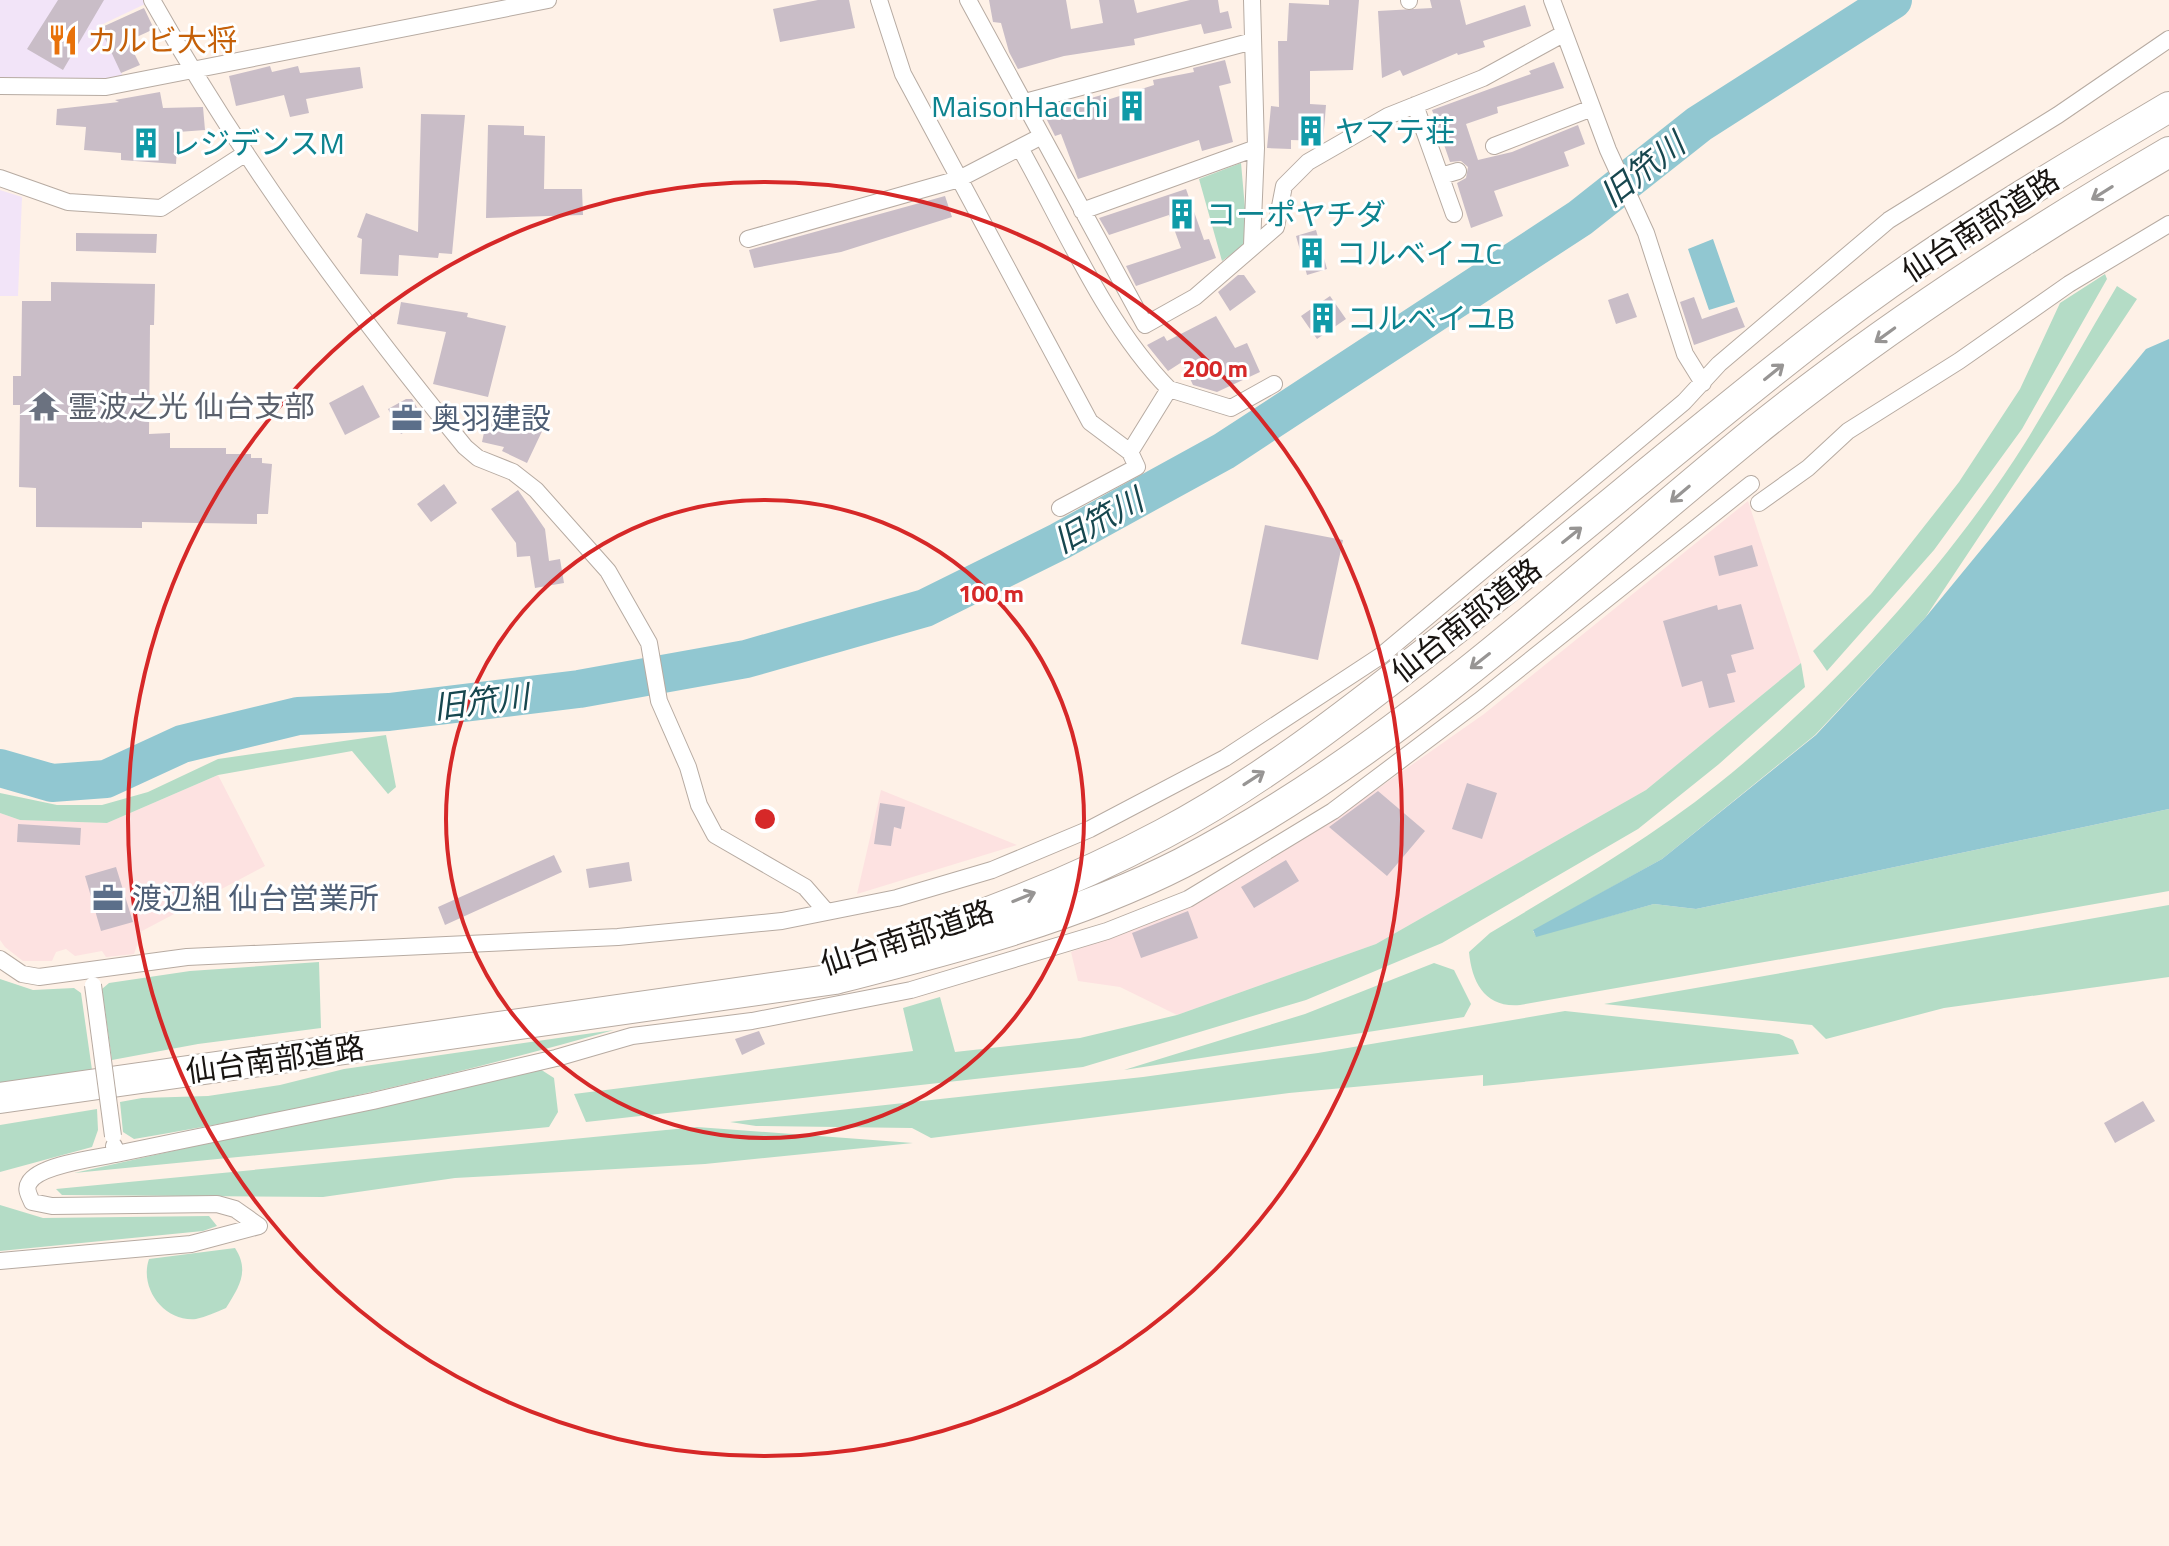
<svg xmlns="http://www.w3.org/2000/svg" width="2169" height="1546" font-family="'Titillium Web','Noto Sans JP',sans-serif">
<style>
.commercial{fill:#f2e4f8}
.industrial{fill:#fde2e1}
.green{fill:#b4dcc6}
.water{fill:#91c7d1}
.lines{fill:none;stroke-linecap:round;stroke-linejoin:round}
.river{stroke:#91c7d1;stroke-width:38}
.building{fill:#c9bdc7}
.street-casing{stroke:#b7aba2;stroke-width:18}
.highway-casing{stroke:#b7aba2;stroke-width:32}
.street{stroke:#fff;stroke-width:16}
.highway{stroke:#fff;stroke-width:30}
.street-bridge-casing{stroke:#b7aba2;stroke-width:18;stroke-linecap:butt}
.street-bridge{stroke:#fff;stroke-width:16}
.oneway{stroke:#979594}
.ring{fill:none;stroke:#d62828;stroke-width:4}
.labels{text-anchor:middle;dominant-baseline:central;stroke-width:6;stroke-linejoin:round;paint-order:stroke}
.food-label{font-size:30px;fill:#c56008;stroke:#fff;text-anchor:start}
.culture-label{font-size:30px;fill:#0d838f;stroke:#fff;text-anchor:start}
.street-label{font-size:30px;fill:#181411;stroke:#fff}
.worship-label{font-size:30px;fill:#5b616d;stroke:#fff;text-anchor:start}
.service-label{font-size:30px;fill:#4e5e75;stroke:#fff;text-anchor:start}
.water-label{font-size:32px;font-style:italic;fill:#17474f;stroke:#fff}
.centre{fill:#d62828;stroke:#fff;stroke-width:4}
.ring-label{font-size:24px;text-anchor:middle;font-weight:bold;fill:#d62828;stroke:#fff;stroke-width:6;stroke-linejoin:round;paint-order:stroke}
</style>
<rect width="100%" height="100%" fill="#fef1e7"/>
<path class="commercial" d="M 0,0 L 143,0 L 145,4 L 101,25 L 123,77 L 85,83 L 0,77 Z
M 0,190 L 22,197 L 18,296 L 0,296 Z"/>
<path class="industrial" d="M 1748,501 L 1801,663 L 1646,790 L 1376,944 L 1177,1015 L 1120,987 L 1078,981 L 1071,952 L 1164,916 L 1236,880 L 1326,825 L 1484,714 Z
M 218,775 L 265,866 L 142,931 L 134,954 L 106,957 L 102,951 L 75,956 L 66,949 L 56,952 L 52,961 L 23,961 L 5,947 L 0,940 L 0,813 L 20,820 L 107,823 Z
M 881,790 L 1017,845 L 857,894 Z"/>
<path class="green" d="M 1241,163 L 1248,242 L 1222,261 L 1199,179 Z
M 2105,274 L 2107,279 L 2022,429 L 1934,550 L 1827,671 L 1813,651 L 1871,594 L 1959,482 L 2020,389 L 2060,303 Z
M 2117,286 L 2137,299 L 1925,618 L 1815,735 L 1662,859 L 1533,931 L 1536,936 L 1654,904 L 1696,909 L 2169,809 L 2169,891 L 1520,1005 C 1485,1008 1472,983 1469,952 L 1490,933 C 1568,886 1647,841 1718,784 C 1831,694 1948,565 2025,443 C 2057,391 2086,338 2117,286 Z
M 1801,663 L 1805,687 L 1719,764 L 1638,829 L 1442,943 L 1306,1000 L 1083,1067 L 586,1122 L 574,1094 L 913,1051 L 903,1008 L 940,997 L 955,1052 L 1080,1038 L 1177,1015 L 1376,944 L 1646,790 Z
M 386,735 L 396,787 L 388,794 L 352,751 L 218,775 L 107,823 L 20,820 L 0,813 L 0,793 L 57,805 L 102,805 L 148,792 L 218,759 Z
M 2169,905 L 2169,977 L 1944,1008 L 1826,1039 L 1812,1025 L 1604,1004 Z
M 319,962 L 321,1028 L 198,1044 L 112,1060 L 102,989 L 109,983 L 190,971 Z
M 1434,963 L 1454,970 L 1471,1004 L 1464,1017 L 1124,1070 L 1305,1014 Z
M 0,979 L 33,990 L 74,988 L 81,993 L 92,1070 L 0,1083 Z
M 1565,1011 L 1779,1034 L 1793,1040 L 1799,1054 L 1483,1086 L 1483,1075 L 1289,1093 L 931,1138 L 912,1128 L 756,1126 L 730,1122 L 1143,1077 L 1318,1053 Z
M 614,1030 C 455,1075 296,1112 134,1139 L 123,1132 L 120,1102 L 142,1098 L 208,1096 L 280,1085 L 344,1069 Z
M 540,1069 L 554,1078 L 558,1112 L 549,1127 L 74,1173 Z
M 97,1109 L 98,1130 L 92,1147 L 0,1172 L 0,1125 Z
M 697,1127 L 913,1143 L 705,1164 L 455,1178 L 323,1197 L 62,1195 L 56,1189 Z
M 0,1205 L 43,1218 L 209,1216 L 217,1226 L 203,1231 L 0,1251 Z
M 235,1248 C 250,1271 239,1287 226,1308 C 216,1312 206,1317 196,1319 C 164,1322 139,1288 149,1259 Z"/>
<path class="water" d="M 1713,239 L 1735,302 L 1709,310 L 1688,249 Z
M 2169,339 L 2169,809 L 1696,909 L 1654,904 L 1536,937 L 1533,930 L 1662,859 L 1816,735 L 1925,618 L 2146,349 Z"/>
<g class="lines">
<path class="river" d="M 0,768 L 52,783 L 106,779 L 182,744 L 298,716 L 389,712 L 579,689 L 746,659 L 925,608 L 1060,541 L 1224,451 L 1580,218 L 1699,124 L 1893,0"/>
</g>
<path class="building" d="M 58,0 L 104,0 L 63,70 L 27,49 Z
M 818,0 L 849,0 L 855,28 L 780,42 L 773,9 Z
M 989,0 L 1066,0 L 1071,29 L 1103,23 L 1099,0 L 1134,0 L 1137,13 L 1190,0 L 1218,0 L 1220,13 L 1228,11 L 1232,28 L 1204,34 L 1201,24 L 1134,39 L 1135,45 L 1064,56 L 1018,69 L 1009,52 L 1001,23 L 993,22 Z
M 1329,0 L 1359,0 L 1353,70 L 1310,71 L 1310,104 L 1326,105 L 1323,141 L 1291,140 L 1291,149 L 1267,148 L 1271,106 L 1279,107 L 1278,41 L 1287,41 L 1289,3 L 1329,5 Z
M 1430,0 L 1460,0 L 1466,25 L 1525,5 L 1531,26 L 1483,41 L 1485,47 L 1458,55 L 1457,53 L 1403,76 L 1400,70 L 1382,78 L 1378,11 L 1432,8 Z
M 144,8 L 154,29 L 128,41 L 140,65 L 121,73 L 100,28 Z
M 1225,60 L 1231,83 L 1219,86 L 1233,142 L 1202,151 L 1199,140 L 1078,179 L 1061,134 L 1055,136 L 1043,112 L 1105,94 L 1107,100 L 1154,85 L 1153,80 L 1194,72 L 1193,68 Z
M 1554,62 L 1564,88 L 1497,107 L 1498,113 L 1466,124 L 1478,160 L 1512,152 L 1578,125 L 1585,144 L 1564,152 L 1569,166 L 1494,191 L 1503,216 L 1471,228 L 1457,183 L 1466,178 L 1468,167 L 1461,161 L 1450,162 L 1432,110 L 1531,74 L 1529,71 Z
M 270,66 L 272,72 L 298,66 L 300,73 L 360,67 L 363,88 L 306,99 L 309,113 L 290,117 L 284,95 L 236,106 L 229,76 Z
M 160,92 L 163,108 L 203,107 L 205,130 L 178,132 L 176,164 L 121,160 L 121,153 L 84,150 L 86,127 L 56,125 L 57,109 L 119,102 L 115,100 Z
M 421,114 L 465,115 L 452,254 L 439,253 L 438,258 L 399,255 L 398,276 L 360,274 L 362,239 L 357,237 L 366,213 L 418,232 Z
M 488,125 L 524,126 L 524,135 L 545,136 L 544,189 L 582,189 L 583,215 L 486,218 Z
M 1186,189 L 1204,240 L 1209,239 L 1216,258 L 1136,286 L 1126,266 L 1181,248 L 1169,215 L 1109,235 L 1099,218 Z
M 945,196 L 952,217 L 841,252 L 754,268 L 749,250 Z
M 1316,230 L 1327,269 L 1307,275 L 1296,236 Z
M 76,233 L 157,234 L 156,253 L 76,251 Z
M 1238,275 L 1244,275 L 1256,292 L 1230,311 L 1218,292 Z
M 51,282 L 155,284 L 154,325 L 150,325 L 149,434 L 170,433 L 170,448 L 226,448 L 226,454 L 251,454 L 251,458 L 262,458 L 262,463 L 272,464 L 268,514 L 257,514 L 257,524 L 142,522 L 142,528 L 36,527 L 36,488 L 19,487 L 20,405 L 13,405 L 13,376 L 21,376 L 22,301 L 51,301 Z
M 1628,293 L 1637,317 L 1616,324 L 1608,300 Z
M 1330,296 L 1346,319 L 1317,339 L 1301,316 Z
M 1694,297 L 1702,319 L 1737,307 L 1745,327 L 1694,345 L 1680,302 Z
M 401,302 L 468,313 L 467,317 L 506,326 L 488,397 L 433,384 L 446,332 L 397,324 Z
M 1216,316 L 1235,348 L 1247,343 L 1260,372 L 1217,392 L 1193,385 L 1182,362 L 1168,371 L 1147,345 L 1164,336 L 1167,341 Z
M 363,385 L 380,417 L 345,435 L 329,403 Z
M 406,399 L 412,399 L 425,421 L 401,434 L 388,409 Z
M 490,404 L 508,408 L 545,425 L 527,463 L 502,451 L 504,447 L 482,442 Z
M 444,484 L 457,503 L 431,522 L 417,504 Z
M 518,490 L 545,529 L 549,561 L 560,559 L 564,583 L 535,588 L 530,556 L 517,557 L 516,543 L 491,509 Z
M 1265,525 L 1343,540 L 1318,660 L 1241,644 Z
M 1752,545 L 1758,566 L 1719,576 L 1714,556 Z
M 1741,604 L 1754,649 L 1731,655 L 1736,672 L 1727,674 L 1735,702 L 1709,708 L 1702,681 L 1682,687 L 1663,621 L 1717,605 L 1718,610 Z
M 1467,783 L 1497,793 L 1482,839 L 1452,829 Z
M 1378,791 L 1425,831 L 1387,876 L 1329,827 Z
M 880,803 L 905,807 L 901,829 L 894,827 L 891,846 L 874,844 Z
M 18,824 L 81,828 L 80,845 L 17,842 Z
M 554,855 L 562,872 L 445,925 L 438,907 Z
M 1286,860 L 1299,881 L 1254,908 L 1241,887 Z
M 629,862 L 632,881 L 589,888 L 586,869 Z
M 116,867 L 133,922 L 101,931 L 85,876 Z
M 1188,911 L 1198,938 L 1141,958 L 1132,933 Z
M 759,1031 L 765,1044 L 742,1055 L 735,1039 Z
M 2143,1101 L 2155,1121 L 2115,1143 L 2104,1123 Z"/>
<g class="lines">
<g class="street-casing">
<path id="street" d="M 152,0 C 241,159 350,306 465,447 L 478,458 L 513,472 L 536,490 L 608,571 L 649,643 L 659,701 L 688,767 L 699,805 L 715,835 L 805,887 L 825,910
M 879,0 L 903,74 L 1090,422 L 1130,452 L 1169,389 C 1106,325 1065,228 1020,148
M 968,0 L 1145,325 L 1195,297 L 1276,227 L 1284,186 L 1308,162 L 1388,116 L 1483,78 L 1563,34
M 1252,0 L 1256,148 L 1252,245
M 1409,0 L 1409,1
M 1552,0 L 1608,150 L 1646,233 L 1685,354 L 1703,383
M 0,86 L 106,87 L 548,0
M 1025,102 L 1253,41
M 1415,105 L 1454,214
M 1494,146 L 1592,108
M 1441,176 L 1458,171
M 0,178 L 68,202 L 161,208 L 246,153
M 1082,211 L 1256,148
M 748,239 L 959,179 L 1040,137
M 1169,389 L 1231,408 L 1274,384
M 1759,503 L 1808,468 L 1848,431 L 1959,361 L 2069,284 L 2169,224
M 1060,508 L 1137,467 L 1130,452
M 0,959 L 22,974 L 39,977 L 187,957 L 618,937 L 782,921 L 897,898 L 992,870 L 1090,829 L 1225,758 L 1382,655 L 1684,402 L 1719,364 L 1889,220 L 2058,115 L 2169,39
M 116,1154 L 373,1101 L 556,1058 L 632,1036 L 752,1021 L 911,990 L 1107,931 L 1188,899 L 1333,811 L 1479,701 L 1751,484
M 0,1261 L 191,1244 L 259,1226 L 235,1209 L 217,1204 L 52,1206 L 32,1202 C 29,1195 25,1189 29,1183 C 38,1165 96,1158 116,1154 L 114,1146"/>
</g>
<g class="highway-casing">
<path id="highway" d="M 892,945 C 985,916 1077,880 1163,834 C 1252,787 1333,725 1411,664 C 1554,554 1689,435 1832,325 C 1938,244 2054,175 2169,107
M 0,1098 L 835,979 C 952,949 1074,918 1182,863 C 1395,753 1569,583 1753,433 C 1883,328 2025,236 2169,152"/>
</g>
<use href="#street" class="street"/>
<use href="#highway" class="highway"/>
<g class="street-bridge-casing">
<path id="street-bridge" d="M 93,985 L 113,1136"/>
</g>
<use href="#street-bridge" class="street-bridge"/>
</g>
<defs><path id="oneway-shaft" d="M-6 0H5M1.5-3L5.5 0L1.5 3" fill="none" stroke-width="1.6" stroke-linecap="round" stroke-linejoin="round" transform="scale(2)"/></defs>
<g class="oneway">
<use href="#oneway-shaft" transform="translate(2102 193) rotate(148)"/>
<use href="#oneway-shaft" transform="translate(1885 335) rotate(144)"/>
<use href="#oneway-shaft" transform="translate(1774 372) rotate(-39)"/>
<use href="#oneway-shaft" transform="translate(1680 494) rotate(140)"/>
<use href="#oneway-shaft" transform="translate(1572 535) rotate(-39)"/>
<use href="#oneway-shaft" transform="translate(1480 661) rotate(142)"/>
<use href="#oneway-shaft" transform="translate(1254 778) rotate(-33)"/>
<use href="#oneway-shaft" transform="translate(1024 897) rotate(-22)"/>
</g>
<g class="ring">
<circle cx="765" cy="819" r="319"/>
<circle cx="765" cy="819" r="637"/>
</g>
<defs>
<g id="restaurant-bare" transform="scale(2.4)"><path d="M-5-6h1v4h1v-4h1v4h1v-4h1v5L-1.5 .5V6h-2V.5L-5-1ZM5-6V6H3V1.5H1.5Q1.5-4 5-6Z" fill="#e8710a" stroke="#fff" stroke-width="2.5" paint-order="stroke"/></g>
<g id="building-bare" transform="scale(2.4)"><path d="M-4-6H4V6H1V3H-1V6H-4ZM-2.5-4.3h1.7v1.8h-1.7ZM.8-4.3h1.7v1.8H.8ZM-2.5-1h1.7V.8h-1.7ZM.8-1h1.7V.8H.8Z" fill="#0f9aa8" stroke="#fff" stroke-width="2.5" paint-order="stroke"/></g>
<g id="temple-bare" transform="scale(2.4)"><path d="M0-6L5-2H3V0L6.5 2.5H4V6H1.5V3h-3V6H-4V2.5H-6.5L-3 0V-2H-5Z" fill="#6b7280" stroke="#fff" stroke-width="2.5" paint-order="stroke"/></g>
<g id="office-bare" transform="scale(2.4)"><path d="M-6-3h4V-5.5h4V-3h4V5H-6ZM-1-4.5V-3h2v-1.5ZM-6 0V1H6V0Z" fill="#5c6f8a" stroke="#fff" stroke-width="2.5" paint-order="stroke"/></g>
</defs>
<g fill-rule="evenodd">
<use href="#restaurant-bare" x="63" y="40"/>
<use href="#building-bare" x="1132" y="106"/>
<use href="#building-bare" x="1311" y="131"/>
<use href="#building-bare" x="146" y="143"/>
<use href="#building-bare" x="1182" y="214"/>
<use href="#building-bare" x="1312" y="253"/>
<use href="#building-bare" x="1323" y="318"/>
<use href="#temple-bare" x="44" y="406"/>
<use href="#office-bare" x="407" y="418"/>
<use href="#office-bare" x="108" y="898"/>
</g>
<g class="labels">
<g class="food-label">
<text x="87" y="40">カルビ大将</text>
</g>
<g class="culture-label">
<text x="1108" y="106" text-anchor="end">MaisonHacchi</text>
<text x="1335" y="131">ヤマテ荘</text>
<text x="170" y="143">レジデンスM</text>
<text x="1206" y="214">コーポヤチダ</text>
<text x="1336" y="253">コルベイユC</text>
<text x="1347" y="318">コルベイユB</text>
</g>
<g class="street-label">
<text transform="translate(1980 225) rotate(-33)">仙台南部道路</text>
<text transform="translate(1466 620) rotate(-38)">仙台南部道路</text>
<text transform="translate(907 937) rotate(-18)">仙台南部道路</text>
<text transform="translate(275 1059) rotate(-8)">仙台南部道路</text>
</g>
<g class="worship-label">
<text x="68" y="406">霊波之光 仙台支部</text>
</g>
<g class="service-label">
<text x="431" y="418">奥羽建設</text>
<text x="132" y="898">渡辺組 仙台営業所</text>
</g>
<g class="water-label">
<text transform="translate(1642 169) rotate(-38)">旧笊川</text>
<text transform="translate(1098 520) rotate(-29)">旧笊川</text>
<text transform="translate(481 701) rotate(-7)">旧笊川</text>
</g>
</g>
<circle cx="765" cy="819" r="12" class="centre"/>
<g class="ring-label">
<text x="1215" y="377">200 m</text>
<text x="991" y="602">100 m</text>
</g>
</svg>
